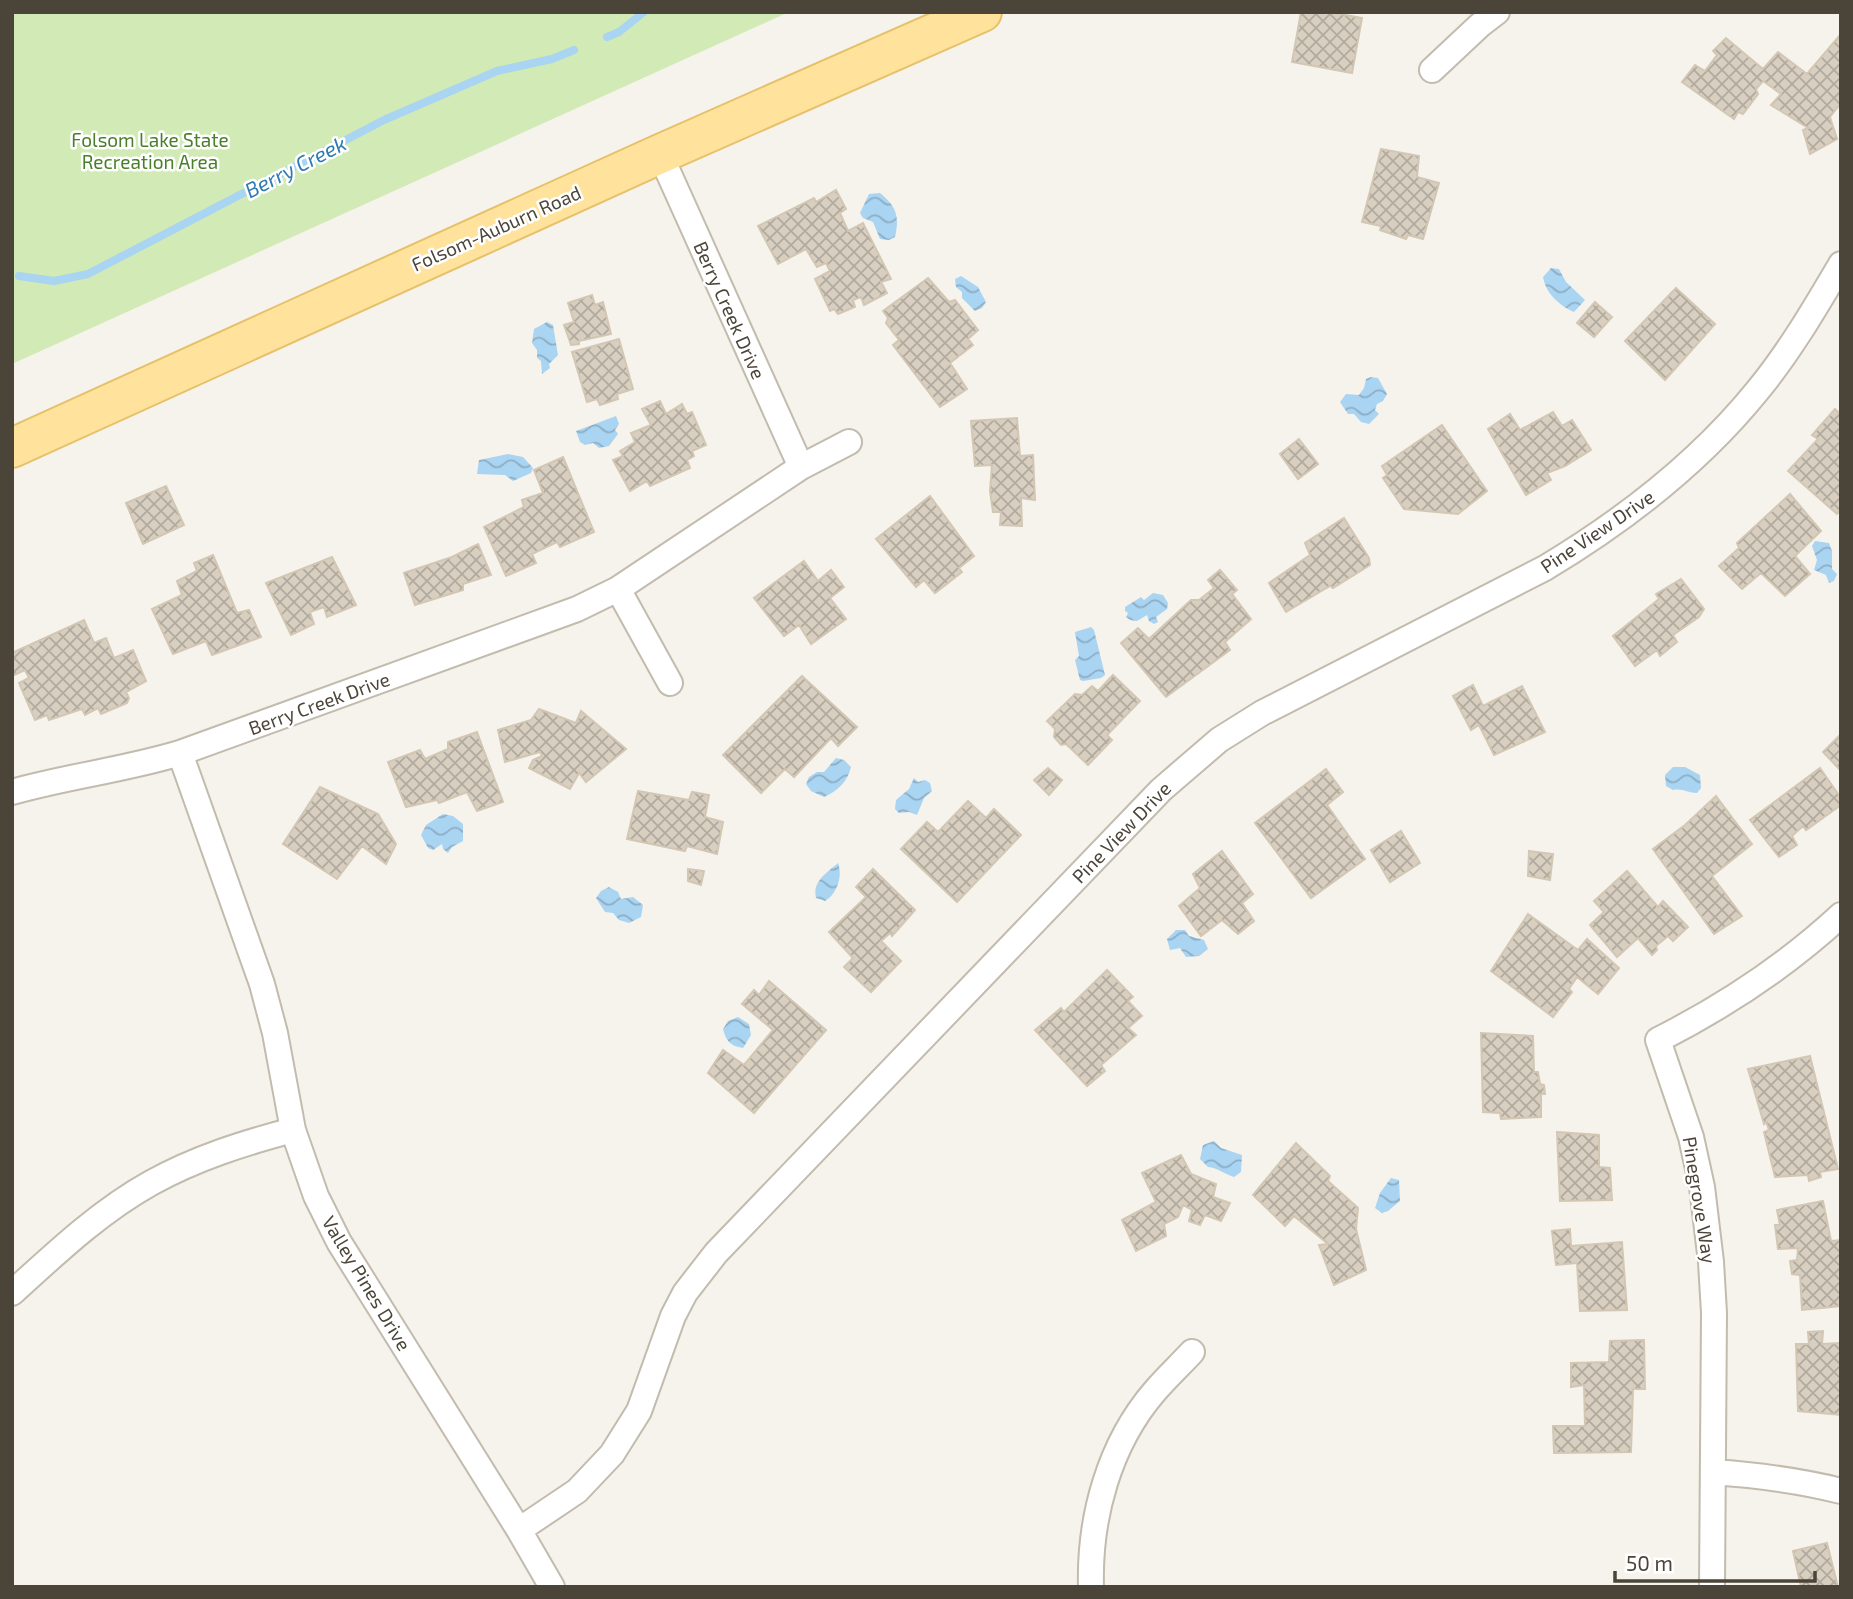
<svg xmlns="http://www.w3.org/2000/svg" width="1853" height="1599" font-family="'Exo 2',sans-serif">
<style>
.park{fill:#d2eab5}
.water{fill:url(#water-waves)}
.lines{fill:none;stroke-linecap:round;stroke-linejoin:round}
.stream{stroke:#a9d4f2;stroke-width:8}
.building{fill:url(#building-cross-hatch);stroke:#d3c7b4;stroke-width:2}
.minor-casing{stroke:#c2bbae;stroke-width:28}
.primary-casing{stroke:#e6c16a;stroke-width:42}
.minor{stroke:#fff;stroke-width:24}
.primary{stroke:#ffe39c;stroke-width:38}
.labels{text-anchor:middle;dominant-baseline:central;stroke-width:5;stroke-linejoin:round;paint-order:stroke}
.park-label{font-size:19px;fill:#4a7f2a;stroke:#fff}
.street-label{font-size:19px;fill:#4b4439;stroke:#fff}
.water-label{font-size:21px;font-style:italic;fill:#2e7ab2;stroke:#fff}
</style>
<defs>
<pattern id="water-waves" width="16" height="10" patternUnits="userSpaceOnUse" patternTransform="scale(1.75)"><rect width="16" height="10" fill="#a9d4f2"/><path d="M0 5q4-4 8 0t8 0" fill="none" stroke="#8caec5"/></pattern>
<pattern id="building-cross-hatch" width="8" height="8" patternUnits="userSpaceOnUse" patternTransform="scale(1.75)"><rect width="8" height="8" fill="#d8cfc1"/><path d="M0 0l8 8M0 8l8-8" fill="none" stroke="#b1aa9e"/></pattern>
</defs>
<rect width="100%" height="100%" fill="#f6f3ec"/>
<path class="park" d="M 12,12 L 789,12 L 12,364 Z"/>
<path class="water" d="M 880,193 C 896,206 900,216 895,237 L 889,240 L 880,239 L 873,222 L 863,218 L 860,213 L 869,194 Z
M 1551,268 L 1559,269 L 1566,282 L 1585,300 L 1574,312 C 1559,305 1546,294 1543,277 Z
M 961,276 L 978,287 L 986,302 L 982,308 L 975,311 L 962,298 L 962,292 L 956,287 L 955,279 Z
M 547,322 L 553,325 L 558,355 L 549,364 L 550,368 L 542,374 L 541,361 L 537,358 L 537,350 L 532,343 L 534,329 Z
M 1371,377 L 1378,378 L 1387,394 L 1383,401 L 1377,404 L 1375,410 L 1379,414 L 1369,424 L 1361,422 L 1354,414 L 1348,414 L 1340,402 L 1346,394 L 1359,395 L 1364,388 L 1366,379 Z
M 616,416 L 619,424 L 615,430 L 618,434 L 609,446 L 599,448 L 593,443 L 585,445 L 580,442 L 576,431 Z
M 508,454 L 523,457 L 533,468 L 531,473 L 513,481 L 505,475 L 477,474 L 479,460 Z
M 1815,541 L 1829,543 L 1832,551 L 1832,569 L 1837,574 L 1834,581 L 1829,583 L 1826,575 L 1814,570 L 1817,560 L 1812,546 Z
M 1153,593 L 1163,595 L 1168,603 L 1167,609 L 1156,617 L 1158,622 L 1154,624 L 1149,621 L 1147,615 L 1137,621 L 1130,620 L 1126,617 L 1128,613 L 1125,611 L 1125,607 L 1141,597 L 1144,600 Z
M 1091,627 L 1094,630 L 1105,675 L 1101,678 L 1083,681 L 1080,680 L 1075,660 L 1079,656 L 1075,632 Z
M 836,758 L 844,760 L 851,767 C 848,781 838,791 824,797 L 811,791 L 806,784 L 809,777 L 817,772 L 824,772 Z
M 1673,767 L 1685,767 L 1700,775 L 1701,788 L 1697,793 C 1688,793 1682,788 1673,790 L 1666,786 L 1665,775 Z
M 914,778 L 918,782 L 925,780 L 930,783 L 932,791 L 924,798 L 917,815 L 909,812 L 899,813 L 895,809 L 896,800 L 909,789 Z
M 443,814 L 453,816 L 463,824 L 463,841 L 452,847 L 448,853 L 443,849 L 442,844 L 433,850 L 428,848 L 421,835 L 426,825 Z
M 838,863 C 843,876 837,894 825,901 L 816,898 C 812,881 827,873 838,863 Z
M 609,887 L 618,892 L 621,899 L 633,897 L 643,905 L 641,917 L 629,923 L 619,920 L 613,913 L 605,912 L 596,898 L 601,891 Z
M 1176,930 L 1185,930 L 1189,936 L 1204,940 L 1208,949 L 1199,956 L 1186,957 L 1180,948 L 1170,950 L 1167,939 Z
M 738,1017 L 749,1024 L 751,1035 L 743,1048 C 730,1046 726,1041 723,1029 L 728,1021 Z
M 1214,1141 L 1221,1148 L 1242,1155 L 1241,1172 L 1234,1177 C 1224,1174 1218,1168 1208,1167 L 1200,1159 L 1203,1145 Z
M 1391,1178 L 1399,1180 L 1400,1201 L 1388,1211 L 1382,1213 L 1375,1208 L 1380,1193 Z"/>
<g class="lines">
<path class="stream" d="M 607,37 L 619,32 L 644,12
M 19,276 L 54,281 L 88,274 L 384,120 L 497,71 L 552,59 L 574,50"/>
</g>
<path class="building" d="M 1301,12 L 1330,12 L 1362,18 L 1352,73 L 1292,62 Z
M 1840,35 L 1841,103 L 1830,117 L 1837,139 L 1810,154 L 1803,130 L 1808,128 L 1771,105 L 1781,94 L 1763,81 L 1756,89 L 1758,94 L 1743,114 L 1738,112 L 1734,119 L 1682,82 L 1695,65 L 1705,71 L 1717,55 L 1713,51 L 1726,38 L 1763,69 L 1778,52 L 1807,74 Z
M 1381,149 L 1419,156 L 1417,177 L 1439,183 L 1423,239 L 1408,235 L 1406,239 L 1380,230 L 1381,226 L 1362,222 Z
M 836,190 L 846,209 L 840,213 L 848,231 L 863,223 L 891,279 L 881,282 L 887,293 L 864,305 L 861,297 L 853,300 L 855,307 L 838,314 L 834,309 L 830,311 L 815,279 L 830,271 L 826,263 L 817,267 L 806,249 L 778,264 L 758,226 L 814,198 L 816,202 Z
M 928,278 L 949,302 L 955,300 L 978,330 L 968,339 L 973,345 L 950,363 L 967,389 L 940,407 L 893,345 L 899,340 L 886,323 L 888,318 L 883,311 Z
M 1676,288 L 1715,324 L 1665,380 L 1625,341 Z
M 592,295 L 595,305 L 603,302 L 611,334 L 579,341 L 579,344 L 571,345 L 564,325 L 574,322 L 568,303 Z
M 1595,302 L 1612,317 L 1594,337 L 1577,323 Z
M 619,339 L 633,389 L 617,394 L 618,399 L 600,405 L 597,399 L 587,402 L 572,352 Z
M 660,401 L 666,414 L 682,404 L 687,414 L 692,412 L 706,445 L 692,451 L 694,456 L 687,460 L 690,468 L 650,486 L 647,481 L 630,491 L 613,460 L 623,456 L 620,451 L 635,442 L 631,433 L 651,425 L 642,409 Z
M 1835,409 L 1841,415 L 1841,510 L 1837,514 L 1788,471 L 1818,439 L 1812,435 Z
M 1553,412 L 1562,426 L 1572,420 L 1591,450 L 1565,466 L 1547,473 L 1551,480 L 1526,495 L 1488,429 L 1510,414 L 1520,430 Z
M 1017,418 L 1020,456 L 1033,455 L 1035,500 L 1021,498 L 1022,526 L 1000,525 L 1001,512 L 993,512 L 990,491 L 992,465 L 975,466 L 971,421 Z
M 1442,425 L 1487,491 L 1458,514 L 1404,509 L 1383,478 L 1387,475 L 1382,466 Z
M 1299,439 L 1318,464 L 1298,479 L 1280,454 Z
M 563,457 L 594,532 L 560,547 L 557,542 L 532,554 L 536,563 L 506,576 L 484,527 L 524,507 L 522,500 L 543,493 L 534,470 Z
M 166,486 L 184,525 L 143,544 L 126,503 Z
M 1790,494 L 1821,531 L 1795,556 L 1810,574 L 1785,596 L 1761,573 L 1742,589 L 1719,566 L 1739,548 L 1737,543 Z
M 930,496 L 974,556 L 959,568 L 962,572 L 935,593 L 924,580 L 916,587 L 876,539 Z
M 1344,518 L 1369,558 L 1370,565 L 1333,588 L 1330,586 L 1286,612 L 1269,583 L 1310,555 L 1305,543 Z
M 478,544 L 491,575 L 463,584 L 463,590 L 415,605 L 404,573 L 452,557 Z
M 213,555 L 237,613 L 249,610 L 261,637 L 212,655 L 206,641 L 173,654 L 152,609 L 182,595 L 177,581 L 197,571 L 194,563 Z
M 332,557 L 356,605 L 327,617 L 324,607 L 310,612 L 314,624 L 291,635 L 266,583 Z
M 804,561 L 818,581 L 831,570 L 844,587 L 830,598 L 846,619 L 811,644 L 799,625 L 784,636 L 754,598 Z
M 1220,570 L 1237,590 L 1232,594 L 1251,619 L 1225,642 L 1230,650 L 1166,697 L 1121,643 L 1138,628 L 1149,639 L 1191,600 L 1199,600 L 1214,588 L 1208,580 Z
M 1681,579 L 1704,609 L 1699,617 L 1673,635 L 1677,642 L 1660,656 L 1657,650 L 1635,666 L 1613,636 L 1659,599 L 1656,594 Z
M 84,620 L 94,643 L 106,638 L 114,658 L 133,650 L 146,681 L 126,692 L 129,698 L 127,703 L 101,714 L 98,708 L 85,715 L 82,709 L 49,720 L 47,715 L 35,720 L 19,683 L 29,678 L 25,670 L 12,676 L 12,653 Z
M 1113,675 L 1140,701 L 1107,735 L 1112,740 L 1088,765 L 1066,744 L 1061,745 L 1054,737 L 1055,729 L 1047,721 L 1075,694 L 1082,695 L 1092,686 L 1098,691 Z
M 802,676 L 857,727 L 838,746 L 831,738 L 794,777 L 785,769 L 761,793 L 723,755 Z
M 1473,685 L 1483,706 L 1522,686 L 1545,732 L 1494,755 L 1479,725 L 1471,730 L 1453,696 Z
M 539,709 L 576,723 L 581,711 L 626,749 L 586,782 L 579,773 L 570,789 L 529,768 L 533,760 L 542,756 L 540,752 L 505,762 L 498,730 L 531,720 Z
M 477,732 L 503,802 L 477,811 L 467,792 L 439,803 L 437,800 L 406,807 L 388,762 L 420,750 L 425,759 L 448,749 L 448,742 Z
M 1841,734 L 1841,771 L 1823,752 Z
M 1048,768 L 1062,780 L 1049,795 L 1034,780 Z
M 1820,768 L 1841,798 L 1841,805 L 1806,830 L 1803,826 L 1792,836 L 1797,845 L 1779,857 L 1750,820 Z
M 1326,769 L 1343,792 L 1327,805 L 1365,859 L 1311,898 L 1255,823 Z
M 320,787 L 378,814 L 396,844 L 386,864 L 362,846 L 337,879 L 283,844 Z
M 638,791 L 689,800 L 692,792 L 709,795 L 705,817 L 723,822 L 717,854 L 687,846 L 685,851 L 627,839 Z
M 1716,796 L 1752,844 L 1712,876 L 1742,916 L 1714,934 L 1653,849 L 1685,825 Z
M 968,801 L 986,818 L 994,809 L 1021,835 L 957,902 L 901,849 L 927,822 L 938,832 Z
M 1401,831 L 1420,863 L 1390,882 L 1371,850 Z
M 1222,851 L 1253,894 L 1242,903 L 1254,921 L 1238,934 L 1222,920 L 1201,936 L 1179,906 L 1200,888 L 1193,874 Z
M 1529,851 L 1553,854 L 1550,880 L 1528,876 Z
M 688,869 L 704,871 L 701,885 L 688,881 Z
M 873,869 L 915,910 L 892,936 L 890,933 L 881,941 L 901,961 L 871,992 L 844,967 L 853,958 L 829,932 L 866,897 L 856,887 Z
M 1627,871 L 1658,907 L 1663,901 L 1688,927 L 1673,941 L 1668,936 L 1656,946 L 1657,950 L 1652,955 L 1638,938 L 1617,957 L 1590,925 L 1604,912 L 1594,901 Z
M 1528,914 L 1578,950 L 1587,939 L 1619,968 L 1598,994 L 1577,977 L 1569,989 L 1572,992 L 1553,1017 L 1491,971 Z
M 1107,970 L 1133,997 L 1128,1001 L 1142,1016 L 1128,1028 L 1136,1035 L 1101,1065 L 1105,1071 L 1087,1086 L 1035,1030 L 1061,1008 L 1064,1012 Z
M 769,981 L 826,1030 L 754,1113 L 708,1073 L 723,1050 L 744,1065 L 773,1030 L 742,1004 L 754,990 L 759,995 Z
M 1481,1033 L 1533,1036 L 1534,1072 L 1538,1072 L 1540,1084 L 1544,1085 L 1545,1094 L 1541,1094 L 1541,1117 L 1501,1119 L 1500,1113 L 1483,1112 Z
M 1810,1056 L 1838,1169 L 1820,1172 L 1821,1177 L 1809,1181 L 1808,1175 L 1775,1177 L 1764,1132 L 1769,1130 L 1766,1122 L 1764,1124 L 1748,1069 Z
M 1557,1132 L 1599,1135 L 1599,1167 L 1610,1168 L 1612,1200 L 1560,1201 Z
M 1296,1143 L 1330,1176 L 1328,1181 L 1358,1208 L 1356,1229 L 1366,1270 L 1334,1285 L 1319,1245 L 1328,1244 L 1294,1216 L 1285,1226 L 1253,1195 Z
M 1181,1155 L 1191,1174 L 1216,1184 L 1213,1197 L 1230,1203 L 1221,1221 L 1205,1215 L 1200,1225 L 1189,1221 L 1192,1210 L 1183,1205 L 1178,1217 L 1164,1224 L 1166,1236 L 1136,1251 L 1122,1220 L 1156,1202 L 1142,1173 Z
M 1823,1201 L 1831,1241 L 1841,1240 L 1841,1306 L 1802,1310 L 1800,1275 L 1792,1274 L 1790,1261 L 1797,1260 L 1798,1248 L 1778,1249 L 1775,1225 L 1780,1225 L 1777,1210 Z
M 1570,1229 L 1571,1246 L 1622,1242 L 1627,1310 L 1580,1311 L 1577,1263 L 1556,1265 L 1552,1231 Z
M 1823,1331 L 1822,1344 L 1841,1343 L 1841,1415 L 1798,1411 L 1796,1344 L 1809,1344 L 1808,1332 Z
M 1644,1340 L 1645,1389 L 1633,1389 L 1631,1452 L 1554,1453 L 1553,1426 L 1585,1426 L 1584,1385 L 1571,1387 L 1571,1363 L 1609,1362 L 1610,1341 Z
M 1827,1543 L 1838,1587 L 1801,1587 L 1793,1551 Z"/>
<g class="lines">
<g class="minor-casing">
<path id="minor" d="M 1432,70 L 1480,25 L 1497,12
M 660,154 L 801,467
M 618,589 L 670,683
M 180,753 L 262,984 L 275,1033 L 293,1130 L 316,1196 L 339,1242 L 519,1530 L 552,1587
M 12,792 C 68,776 124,770 180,753 L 577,609 L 618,589 L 801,467 L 849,442
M 12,1293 C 56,1253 99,1212 151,1183 C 196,1158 244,1143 293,1130
M 1713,1472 C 1756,1475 1798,1480 1841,1491
M 519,1530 L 577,1491 L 612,1454 L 639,1411 L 673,1316 L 685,1293 L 716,1253 L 1161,790 L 1219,740 L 1262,713 L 1545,568 C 1625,520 1699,463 1758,390 C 1790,351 1815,308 1841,264
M 1091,1587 C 1089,1518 1109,1444 1155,1391 C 1167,1377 1180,1365 1192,1352
M 1712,1587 L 1714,1313 L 1711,1262 L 1702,1187 L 1691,1137 L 1658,1040 C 1725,1006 1786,966 1841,915"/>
</g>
<g class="primary-casing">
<path id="primary" d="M 12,448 L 660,154 L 982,12"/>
</g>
<use href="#minor" class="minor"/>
<use href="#primary" class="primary"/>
</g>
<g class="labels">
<g class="park-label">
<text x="150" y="139">Folsom Lake State<tspan x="150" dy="22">Recreation Area</tspan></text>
</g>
<g class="street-label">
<text transform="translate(496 228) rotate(-24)">Folsom-Auburn Road</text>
<text transform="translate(730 310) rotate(66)">Berry Creek Drive</text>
<text transform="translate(1597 531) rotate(-34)">Pine View Drive</text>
<text transform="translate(319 703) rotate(-20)">Berry Creek Drive</text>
<text transform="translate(1121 832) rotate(-46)">Pine View Drive</text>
<text transform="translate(1700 1200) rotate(81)">Pinegrove Way</text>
<text transform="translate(367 1283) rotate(59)">Valley Pines Drive</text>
</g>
<g class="water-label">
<text transform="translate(295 166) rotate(-27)">Berry Creek</text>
</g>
</g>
<rect width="1853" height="1599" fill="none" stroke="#4b4439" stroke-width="28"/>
<path d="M1615 1571v10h200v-10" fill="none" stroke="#4b4439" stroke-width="3.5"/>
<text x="1626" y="1571" font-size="21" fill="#4b4439" stroke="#ffffff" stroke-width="5" paint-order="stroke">50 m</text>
</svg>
